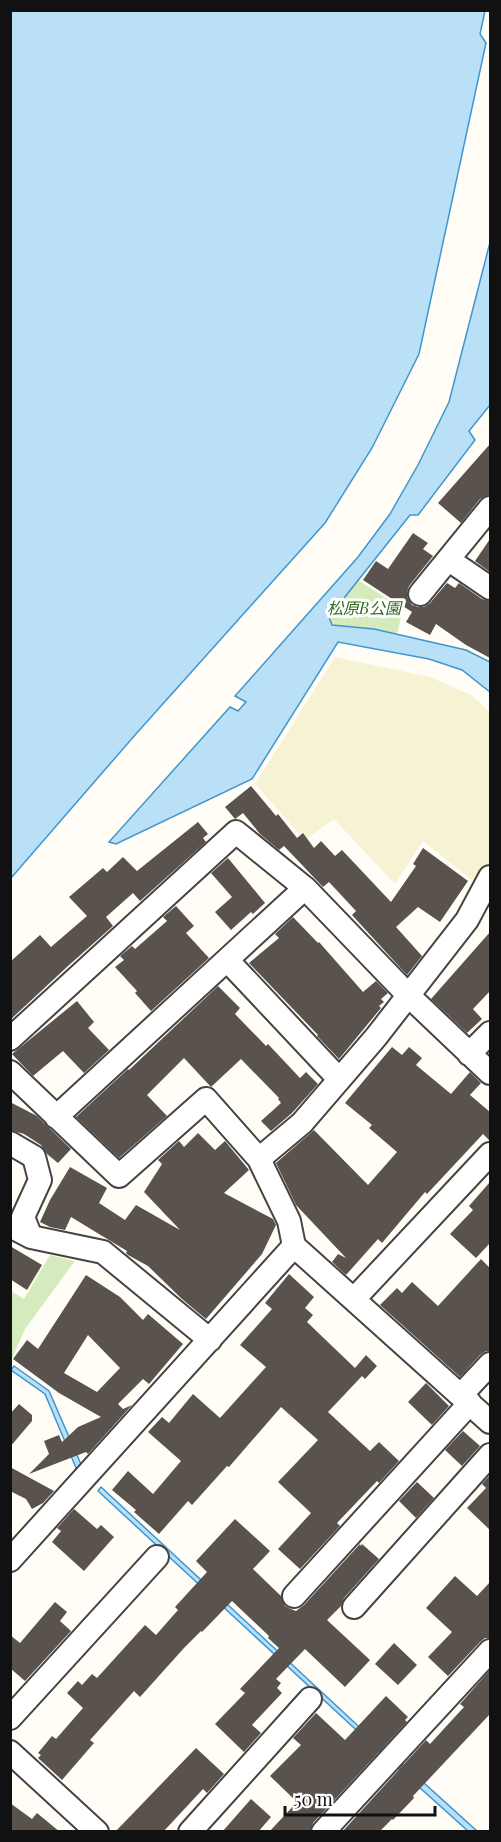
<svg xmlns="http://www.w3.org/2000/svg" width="501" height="1842" font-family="'Playfair Display','Noto Sans JP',serif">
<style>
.farmland{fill:#f6f3d4}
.green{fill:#d5ebbd}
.water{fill:#b9e0f7;stroke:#3f96cf;stroke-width:1.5}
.building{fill:#5a524d;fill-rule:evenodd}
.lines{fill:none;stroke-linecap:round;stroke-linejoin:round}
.minor-casing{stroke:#444;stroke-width:26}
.minor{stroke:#fff;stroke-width:22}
.labels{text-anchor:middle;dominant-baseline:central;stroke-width:6;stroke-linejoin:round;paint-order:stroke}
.park-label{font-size:16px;font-style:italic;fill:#2f6b1f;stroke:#fff}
</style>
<rect width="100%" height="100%" fill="#fffdf5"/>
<path class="farmland" d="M 335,657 L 430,677 L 471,695 L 490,712 L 490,865 L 478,885 L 423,841 L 395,884 L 334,819 L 305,840 L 255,784 Z"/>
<path class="green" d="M 358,580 L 403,609 L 397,634 L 374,629 L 332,625 L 329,617 Z
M 50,1255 L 75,1261 L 25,1329 L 11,1361 L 11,1291 L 24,1299 Z"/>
<path class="water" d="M 11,10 L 485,11 L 480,34 L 486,43 L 419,354 L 372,448 L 325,523 L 135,735 L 11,878 Z
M 489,246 L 490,247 L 490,405 L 469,431 L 475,440 L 418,515 L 410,515 L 329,617 L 332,625 L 374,629 L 466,650 L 490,662 L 490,692 L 462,670 L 429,659 L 338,642 L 252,779 L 116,844 L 109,842 L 230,707 L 238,711 L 246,702 L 235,696 L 358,557 L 390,514 L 418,465 L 449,402 Z
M 14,1366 L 49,1391 L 83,1469 L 79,1475 L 45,1394 L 11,1370 Z
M 101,1487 L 383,1749 L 380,1752 L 98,1491 Z
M 403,1764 L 477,1831 L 468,1831 L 399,1769 Z"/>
<path class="building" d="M 490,444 L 490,495 L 485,496 L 480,499 L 461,523 L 438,503 Z
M 413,533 L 428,543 L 423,549 L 433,556 L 409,586 L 407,592 L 408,599 L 412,605 L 418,607 L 424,607 L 430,603 L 447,583 L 455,588 L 459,583 L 482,599 L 490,601 L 490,658 L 466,645 L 436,624 L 430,635 L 406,622 L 412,612 L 363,580 L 376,561 L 388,569 Z
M 490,539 L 490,572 L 475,561 Z
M 251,786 L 276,816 L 278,814 L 297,838 L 303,833 L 314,848 L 321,841 L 335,856 L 342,850 L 391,902 L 416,866 L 413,864 L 423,848 L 468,881 L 440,922 L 418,907 L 396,927 L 422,956 L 407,975 L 352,915 L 356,911 L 329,882 L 323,887 L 284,846 L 279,850 L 260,834 L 243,813 L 235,819 L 225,807 Z
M 198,822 L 208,834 L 203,838 L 206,842 L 140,901 L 133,893 L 106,917 L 113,926 L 68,966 L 10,1020 L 10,962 L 40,935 L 51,947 L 87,916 L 69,897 L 103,868 L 107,872 L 123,857 L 137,871 Z
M 228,858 L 265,903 L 253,914 L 251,912 L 231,930 L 215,912 L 232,897 L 211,873 Z
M 176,906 L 194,926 L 186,933 L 209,958 L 151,1011 L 135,993 L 137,991 L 115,967 L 124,960 L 120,956 L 132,946 L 135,949 L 167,921 L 163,917 Z
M 293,917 L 318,943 L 319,942 L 363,992 L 376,981 L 388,993 L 381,999 L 384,1002 L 379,1006 L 381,1008 L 339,1059 L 317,1036 L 318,1035 L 249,963 L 279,938 L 275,934 Z
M 490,932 L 490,991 L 473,1009 L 482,1019 L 467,1033 L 431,999 Z
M 218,986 L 240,1008 L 235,1014 L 266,1046 L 268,1044 L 300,1078 L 306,1072 L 318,1084 L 292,1113 L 271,1131 L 261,1121 L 281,1103 L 278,1099 L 279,1098 L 241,1059 L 211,1087 L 184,1058 L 147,1095 L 167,1116 L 119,1158 L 76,1117 L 128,1069 L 129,1070 Z
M 77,1001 L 94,1022 L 88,1028 L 109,1050 L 84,1073 L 63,1051 L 33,1076 L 12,1054 Z
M 392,1047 L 402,1055 L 409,1047 L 422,1058 L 416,1065 L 451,1094 L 470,1072 L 481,1083 L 470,1095 L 490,1112 L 490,1141 L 483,1134 L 427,1194 L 425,1192 L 382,1243 L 378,1239 L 346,1275 L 332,1262 L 338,1254 L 346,1258 L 296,1205 L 276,1163 L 314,1130 L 368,1185 L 397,1152 L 369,1128 L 372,1125 L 345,1103 Z
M 10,1102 L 37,1116 L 71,1149 L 58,1163 L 47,1154 L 41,1145 L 24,1134 L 10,1130 Z
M 198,1133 L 215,1150 L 225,1141 L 249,1170 L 224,1193 L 273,1219 L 276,1225 L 262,1254 L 206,1319 L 182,1299 L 148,1266 L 128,1255 L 126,1253 L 127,1251 L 71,1217 L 65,1230 L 50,1227 L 40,1222 L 50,1200 L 70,1167 L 107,1188 L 99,1203 L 125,1220 L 136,1205 L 180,1230 L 144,1192 L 162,1164 L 158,1160 L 179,1141 L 184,1147 Z
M 490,1182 L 490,1243 L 476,1258 L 450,1234 L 473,1210 L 469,1206 Z
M 10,1246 L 42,1265 L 27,1290 L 10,1279 Z
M 481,1259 L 490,1268 L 490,1351 L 486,1351 L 480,1355 L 460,1377 L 380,1305 L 397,1288 L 402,1293 L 412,1282 L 438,1306 Z
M 289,1274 L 314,1297 L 305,1308 L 313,1315 L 307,1322 L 355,1368 L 366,1355 L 377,1366 L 365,1379 L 362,1376 L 328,1412 L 370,1451 L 379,1442 L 399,1461 L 379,1483 L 377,1481 L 337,1523 L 340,1526 L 300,1569 L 278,1549 L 311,1513 L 278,1482 L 318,1440 L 281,1407 L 229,1467 L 227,1466 L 192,1505 L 188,1501 L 159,1534 L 134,1512 L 136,1510 L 112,1490 L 128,1471 L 153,1494 L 181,1461 L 148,1432 L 162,1417 L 169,1423 L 193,1394 L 220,1418 L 266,1367 L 240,1345 L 272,1309 L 265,1303 Z
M 86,1275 L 120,1297 L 143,1320 L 148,1314 L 183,1344 L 149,1384 L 143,1379 L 118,1404 L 123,1409 L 132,1405 L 88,1454 L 86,1452 L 29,1474 L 49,1454 L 44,1441 L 59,1435 L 62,1442 L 78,1427 L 101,1417 L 59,1393 L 13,1359 L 27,1340 L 38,1349 ZM 88,1335 L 120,1368 L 97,1392 L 64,1373 Z
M 426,1383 L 449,1406 L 432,1425 L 408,1402 Z
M 19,1404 L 32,1415 L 32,1421 L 10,1447 L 10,1414 Z
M 463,1431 L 480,1446 L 462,1466 L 445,1450 Z
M 10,1467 L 54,1491 L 43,1503 L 32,1509 L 26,1499 L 10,1491 Z
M 490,1475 L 490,1530 L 467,1508 L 486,1488 L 482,1484 Z
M 417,1482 L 434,1498 L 416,1518 L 399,1501 Z
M 74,1509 L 97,1529 L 101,1525 L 114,1537 L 84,1571 L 52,1542 L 61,1531 L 57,1528 Z
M 235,1519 L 270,1551 L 253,1569 L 281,1596 L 285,1606 L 291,1609 L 296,1611 L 304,1605 L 360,1544 L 361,1546 L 362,1544 L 379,1559 L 344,1598 L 341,1606 L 327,1620 L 370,1660 L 345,1687 L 305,1649 L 276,1679 L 281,1683 L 277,1688 L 282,1693 L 252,1725 L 261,1733 L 244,1752 L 215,1724 L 245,1693 L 240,1689 L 279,1648 L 268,1638 L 269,1636 L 232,1601 L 202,1632 L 201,1631 L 184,1648 L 140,1697 L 134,1691 L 90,1740 L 94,1743 L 62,1780 L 38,1758 L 41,1755 L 38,1753 L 52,1736 L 56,1739 L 83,1708 L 67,1693 L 78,1681 L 82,1685 L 92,1674 L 97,1678 L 145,1625 L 156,1635 L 178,1610 L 175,1607 L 207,1572 L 196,1561 Z
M 455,1576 L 477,1596 L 490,1582 L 490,1638 L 485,1638 L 480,1642 L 448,1676 L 428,1657 L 452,1632 L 426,1608 Z
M 55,1602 L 67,1612 L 60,1621 L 71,1631 L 25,1681 L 10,1668 L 10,1635 L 20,1643 Z
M 394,1643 L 417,1665 L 398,1685 L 375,1664 Z
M 490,1670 L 490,1714 L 413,1796 L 414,1798 L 393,1820 L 392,1819 L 379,1832 L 342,1832 L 426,1740 L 430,1744 L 464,1707 L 460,1704 Z
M 386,1696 L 408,1717 L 405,1720 L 407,1722 L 313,1823 L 310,1832 L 269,1832 L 297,1802 L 270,1776 L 301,1745 L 293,1738 L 316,1713 L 345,1740 Z
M 196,1748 L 224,1774 L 207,1793 L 203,1789 L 163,1832 L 115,1832 Z
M 251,1799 L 271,1817 L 258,1832 L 222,1832 Z
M 10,1803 L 32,1819 L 37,1813 L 60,1832 L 10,1832 Z"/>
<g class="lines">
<g class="minor-casing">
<path id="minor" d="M 449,560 L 490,588
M 420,594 L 490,508
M 228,961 L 339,1079
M 10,1039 L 236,832 L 305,888 L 409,996 L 490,1073
M 469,1054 L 490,1033
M 10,1072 L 119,1176 L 206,1099 L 259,1159 L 289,1221 L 294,1246 L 490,1422
M 56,1117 L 305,888
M 10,1143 L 34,1157 L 40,1180 L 23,1217 L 31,1237
M 259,1159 L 302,1123 L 376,1037 L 467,920 L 490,877
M 10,1226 L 31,1237 L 103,1252 L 210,1340
M 354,1299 L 490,1154
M 461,1395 L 490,1364
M 10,1560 L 294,1246
M 294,1596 L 470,1403
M 354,1607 L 490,1455
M 10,1718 L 157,1557
M 10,1752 L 97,1832
M 190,1832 L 310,1699
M 323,1832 L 490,1651"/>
</g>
<use href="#minor" class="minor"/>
</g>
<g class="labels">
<g class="park-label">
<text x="364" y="607">松原B公園</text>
</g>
</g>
<rect width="501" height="1842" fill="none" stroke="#111111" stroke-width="24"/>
<path d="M285 1806v9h150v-9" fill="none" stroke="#111111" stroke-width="3"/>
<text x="294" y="1806" font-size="18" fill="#111111" stroke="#ffffff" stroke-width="4.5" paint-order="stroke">50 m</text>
</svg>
